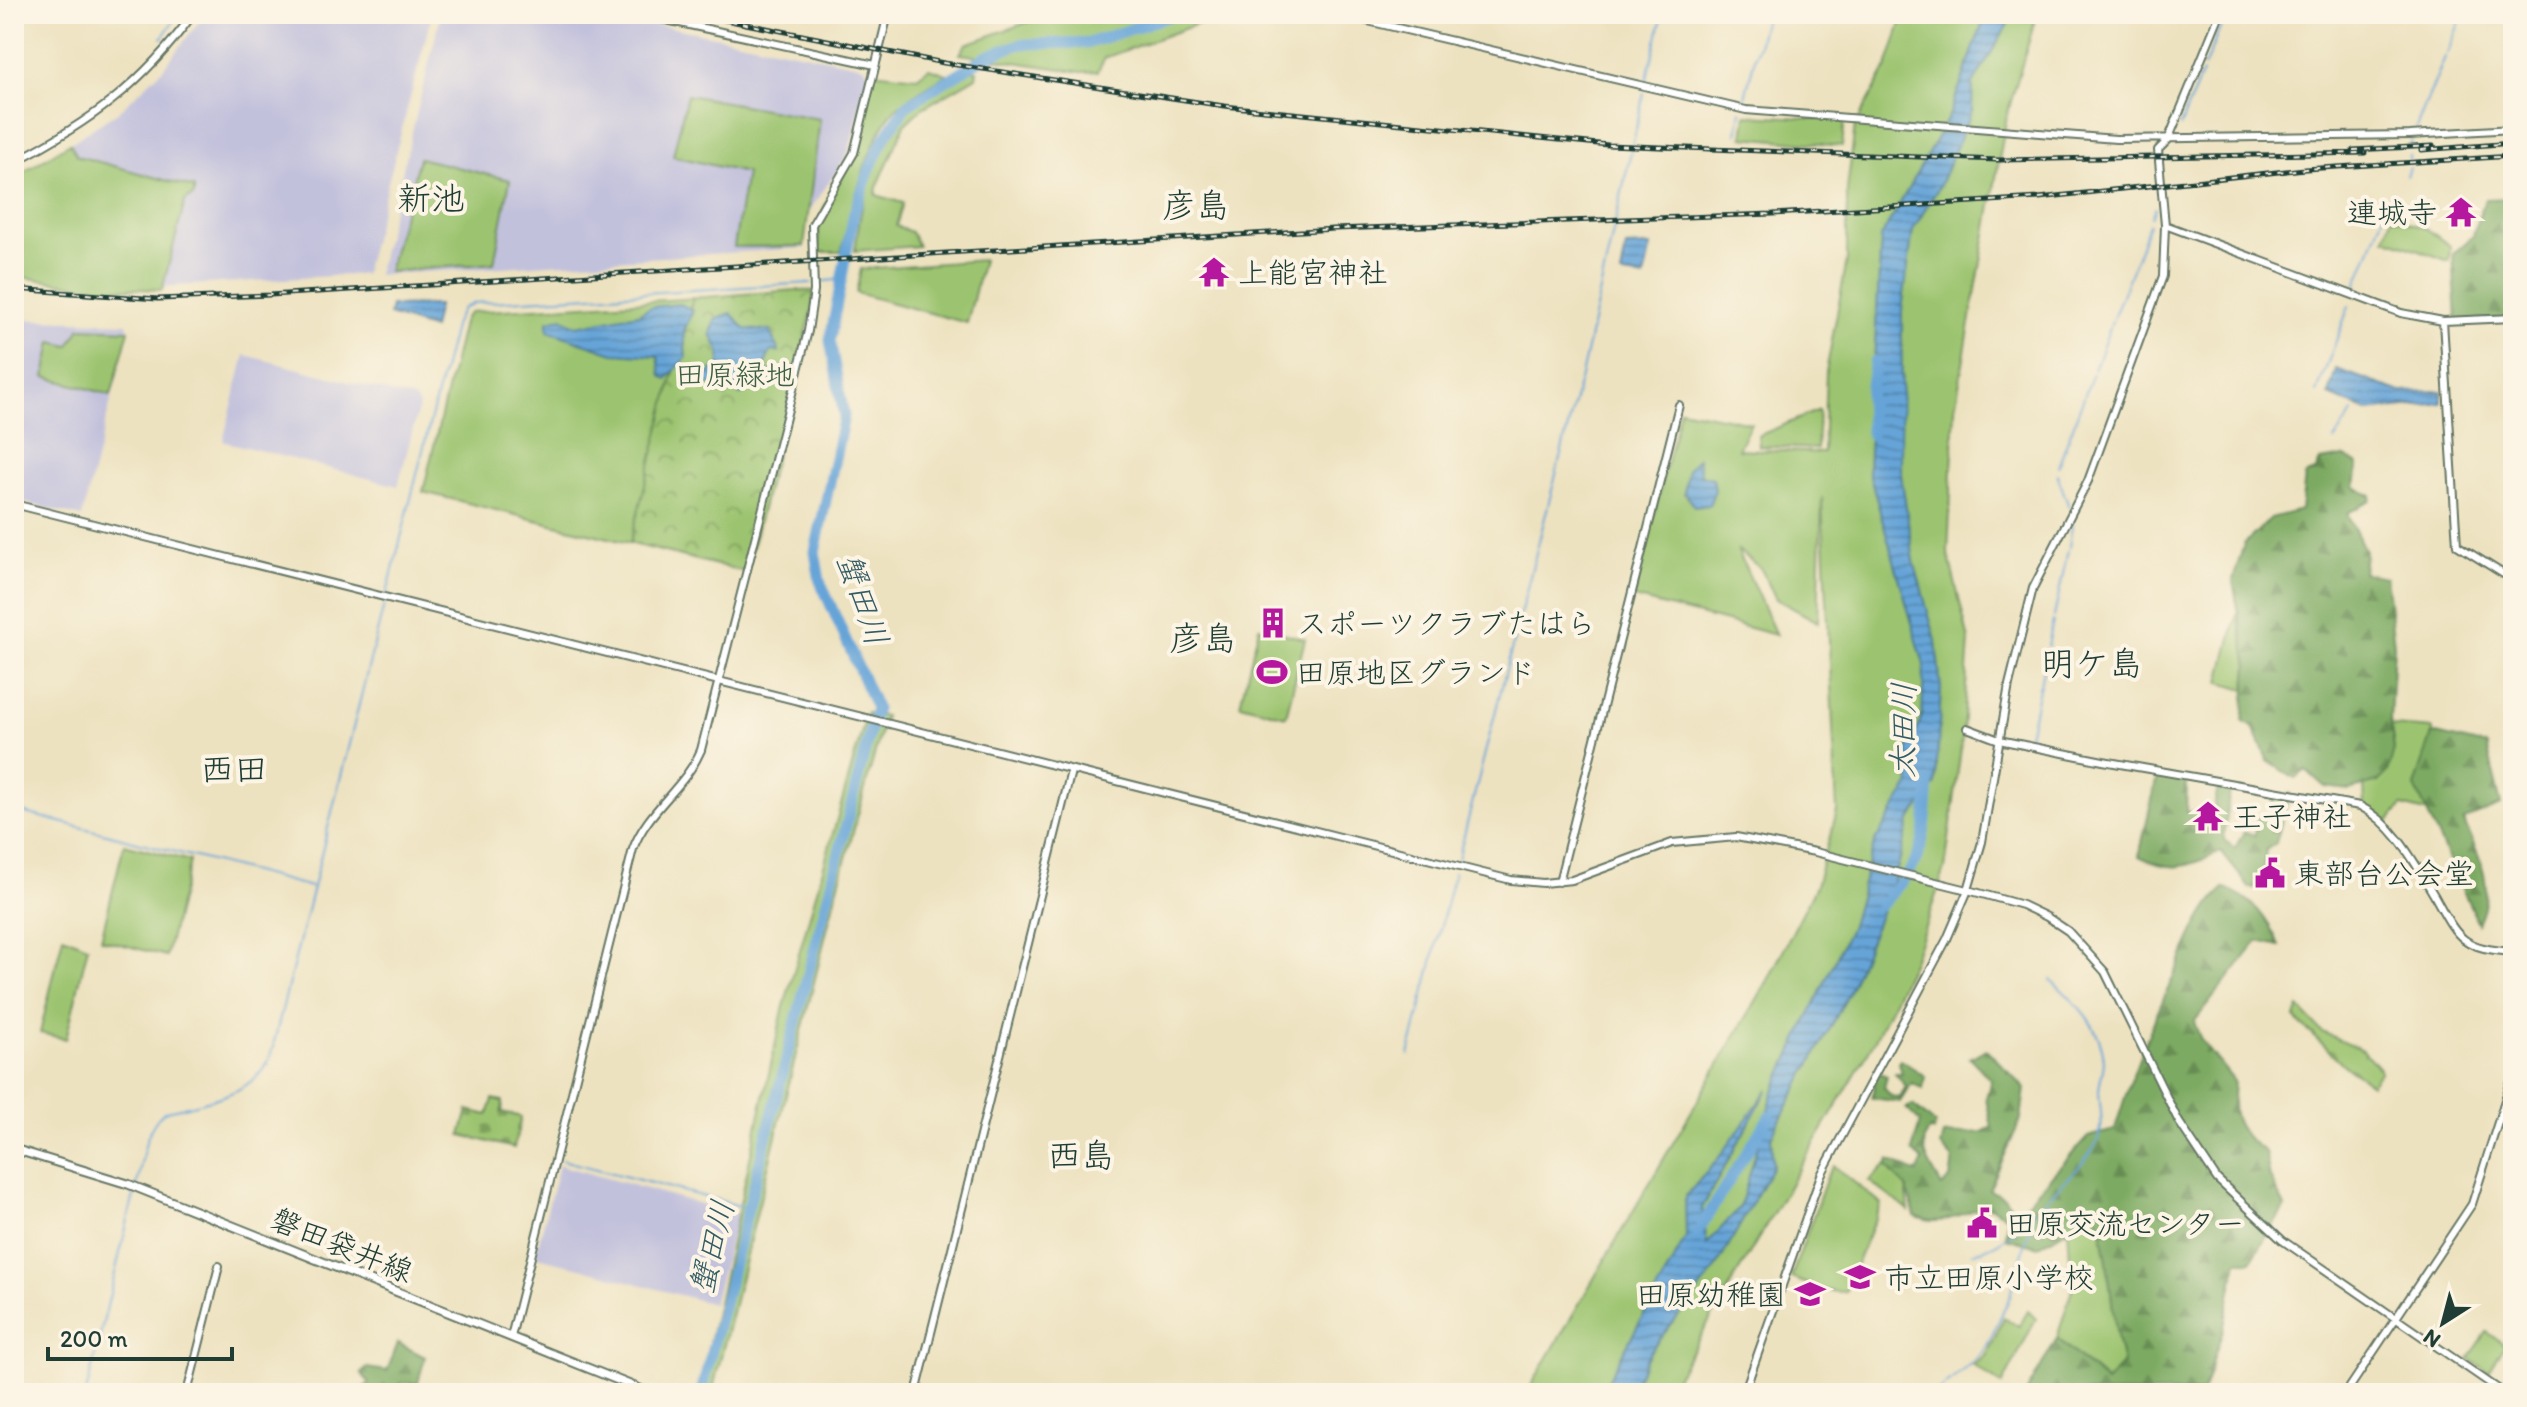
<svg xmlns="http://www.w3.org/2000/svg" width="2527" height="1407" font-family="Itim,'Klee One',sans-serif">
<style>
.industrial{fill:#c2c1dc}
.grass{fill:#9cc470;stroke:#5e8052;stroke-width:2}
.forest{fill:url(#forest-firs);stroke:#4e744b;stroke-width:2}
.cemetery{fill:url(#cemetery-stones);stroke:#5e8052;stroke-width:2}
.park{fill:url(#park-crowns);stroke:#5e8052;stroke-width:2}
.water{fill:url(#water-rules);stroke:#427086;stroke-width:2}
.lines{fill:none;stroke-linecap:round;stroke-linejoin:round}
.stream{stroke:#66a4d8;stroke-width:2}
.river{stroke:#66a4d8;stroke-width:11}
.tertiary-casing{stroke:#677765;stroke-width:10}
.secondary-casing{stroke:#677765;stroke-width:11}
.tertiary{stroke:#fff;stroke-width:6}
.secondary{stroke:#fff;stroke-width:7}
.rail-casing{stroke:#1f3d34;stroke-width:5}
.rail{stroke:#fcf5e5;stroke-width:2;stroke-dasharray:6;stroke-linecap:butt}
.labels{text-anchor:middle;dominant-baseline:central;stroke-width:8;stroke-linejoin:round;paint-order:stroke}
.poi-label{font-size:30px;fill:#1f3d34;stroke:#fcf5e5;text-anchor:start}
.park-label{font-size:30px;fill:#3e5f43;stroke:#fcf5e5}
.street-label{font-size:30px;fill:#1f3d34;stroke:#fcf5e5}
.water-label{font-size:32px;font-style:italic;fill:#345c65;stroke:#fcf5e5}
.quarter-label{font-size:34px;fill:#1f3d34;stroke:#fcf5e5}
</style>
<defs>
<pattern id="forest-firs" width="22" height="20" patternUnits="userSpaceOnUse" patternTransform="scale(2)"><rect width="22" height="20" fill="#7daa62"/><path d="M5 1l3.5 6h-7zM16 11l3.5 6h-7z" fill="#668c52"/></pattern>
<pattern id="cemetery-stones" width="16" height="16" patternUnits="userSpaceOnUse" patternTransform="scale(2)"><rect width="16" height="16" fill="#9cc470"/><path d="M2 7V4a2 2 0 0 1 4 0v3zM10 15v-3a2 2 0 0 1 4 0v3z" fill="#7fa05d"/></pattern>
<pattern id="park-crowns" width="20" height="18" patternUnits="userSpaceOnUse" patternTransform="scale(2)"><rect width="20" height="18" fill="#9cc470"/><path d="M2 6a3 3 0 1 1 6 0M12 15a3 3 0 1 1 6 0" fill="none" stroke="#7fa05d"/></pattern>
<pattern id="water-rules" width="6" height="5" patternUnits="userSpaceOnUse" patternTransform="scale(2)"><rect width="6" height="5" fill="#66a4d8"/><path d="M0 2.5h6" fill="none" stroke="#5387b0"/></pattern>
</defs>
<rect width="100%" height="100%" fill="#fcf5e5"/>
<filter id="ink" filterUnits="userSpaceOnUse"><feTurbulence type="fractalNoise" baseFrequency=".0125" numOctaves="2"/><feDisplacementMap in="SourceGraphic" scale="16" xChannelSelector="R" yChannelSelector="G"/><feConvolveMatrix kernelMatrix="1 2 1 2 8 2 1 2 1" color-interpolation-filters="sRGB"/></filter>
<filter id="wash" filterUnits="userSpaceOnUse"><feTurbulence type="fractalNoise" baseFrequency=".006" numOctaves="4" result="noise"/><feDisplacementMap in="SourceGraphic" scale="32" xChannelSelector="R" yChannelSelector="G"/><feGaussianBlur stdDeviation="1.8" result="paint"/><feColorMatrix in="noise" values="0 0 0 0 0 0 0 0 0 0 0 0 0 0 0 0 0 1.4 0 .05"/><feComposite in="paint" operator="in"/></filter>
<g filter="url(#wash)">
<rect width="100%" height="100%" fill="#ede2c0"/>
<path class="industrial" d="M 205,14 L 432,14 L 364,274 L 142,288 L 14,180 L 118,112 L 162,70 Z
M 441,14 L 604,14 L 864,66 L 869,74 L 848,154 L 812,207 L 806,220 L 805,248 L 377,275 Z
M 14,319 L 127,323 L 129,329 L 82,517 L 14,500 Z
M 245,355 L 415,399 L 419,406 L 398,486 L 223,441 Z
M 559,1165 L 737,1214 L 713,1304 L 535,1256 Z"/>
<path class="grass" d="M 1067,14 L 1225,14 L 1104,58 L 1098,71 L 1082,72 L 960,54 L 966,44 L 1031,21 Z
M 1904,14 L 2037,14 L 2007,115 L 1955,408 L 1948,553 L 1969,640 L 1963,733 L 1945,869 L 1913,961 L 1873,1044 L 1667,1393 L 1527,1393 L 1767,982 L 1816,886 L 1837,811 L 1822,497 L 1818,622 L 1776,599 L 1761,569 L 1737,549 L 1776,635 L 1634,598 L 1680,409 L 1751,423 L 1738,449 L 1823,453 L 1826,372 L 1847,260 L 1847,190 L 1855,126 L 1887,67 Z
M 929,68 L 947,74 C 932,84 914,93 900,105 C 869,131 851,213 841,252 L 820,252 C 811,207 838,193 852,156 C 862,130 866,99 873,72 L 917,77 Z
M 970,70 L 977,71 L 976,77 L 921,109 L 905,124 L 877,187 L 876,195 L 903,203 L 896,226 L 911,232 L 918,246 L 855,251 C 861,203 873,140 911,107 C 928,92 951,82 970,70 Z
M 687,95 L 820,119 L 804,246 L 734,247 L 746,173 L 673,156 Z
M 1746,115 L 1845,120 L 1842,146 L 1743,137 Z
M 70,143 L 77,156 L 194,188 L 194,195 L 185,201 L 162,290 L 90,287 L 14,276 L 14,178 Z
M 419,158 L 510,180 L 494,263 L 388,272 Z
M 2392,217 L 2427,229 L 2450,246 L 2449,261 L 2385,238 Z
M 983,260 L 967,323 L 856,293 L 861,269 Z
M 814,291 L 746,572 L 423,492 L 464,319 L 470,312 Z
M 80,328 L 129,330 L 111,395 L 45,377 L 52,342 L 69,346 Z
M 1819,410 L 1817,449 L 1759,446 L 1758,436 Z
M 2237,614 L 2248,664 L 2246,689 L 2220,682 Z
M 1259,627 L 1305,639 L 1286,716 L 1240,704 Z
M 867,713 L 885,716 L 834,902 L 713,1389 L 712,1393 L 698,1393 L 783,1010 Z
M 2391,726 L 2433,729 L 2427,762 L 2415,787 L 2429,813 L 2402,806 L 2387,824 L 2365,809 L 2364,783 L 2378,782 L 2394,750 Z
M 124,844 L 190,861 L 166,956 L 101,939 Z
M 63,936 L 88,946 L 66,1039 L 40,1033 Z
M 1886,1165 L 1906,1187 L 1909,1211 L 1869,1181 Z
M 1834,1166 L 1881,1204 L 1845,1292 L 1826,1291 L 1791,1278 L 1827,1177 Z
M 2096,1211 C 2112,1261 2109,1312 2123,1363 L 2107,1382 L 2057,1338 L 2072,1289 L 2068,1228 Z
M 2028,1311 L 2036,1319 L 2002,1385 L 1973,1365 L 1986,1356 L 2004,1318 L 2019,1326 Z
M 2487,1332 L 2505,1345 L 2489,1372 L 2469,1358 Z"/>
<path class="forest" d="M 2513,198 L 2510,310 L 2503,319 L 2457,321 L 2453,254 L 2473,236 L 2485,199 Z
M 2345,457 L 2358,464 L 2355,487 L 2372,496 L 2371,501 L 2347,513 L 2365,551 L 2363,573 L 2386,577 L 2394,645 L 2390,720 L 2394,750 L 2388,772 L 2378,782 L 2349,790 L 2325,787 L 2306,770 L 2295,779 L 2268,761 L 2253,727 L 2243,722 L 2248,667 L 2233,580 L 2244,544 L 2271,518 L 2301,510 L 2305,476 L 2315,472 L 2320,461 Z
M 2432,733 L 2487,746 L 2501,805 L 2463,820 C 2478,855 2497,886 2478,923 L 2415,787 Z
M 2157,776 L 2170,776 L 2187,783 L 2186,812 L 2204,811 L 2201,828 L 2209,830 L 2218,788 L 2230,789 L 2224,840 L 2235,848 L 2244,832 L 2255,835 L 2258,817 L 2269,816 L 2274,796 L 2290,793 L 2276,843 L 2266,850 L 2261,888 L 2250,888 L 2221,852 C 2188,866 2174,874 2139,856 Z
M 2225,888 C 2254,899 2267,918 2280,946 L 2258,941 L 2194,1022 L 2201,1040 L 2234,1081 C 2231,1119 2233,1128 2265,1152 L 2270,1178 L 2285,1207 L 2251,1261 L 2237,1261 L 2224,1327 L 2202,1393 L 2026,1393 L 2057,1338 L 2106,1382 L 2123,1363 C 2109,1313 2112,1262 2096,1212 L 2038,1247 L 2006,1238 L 2007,1217 L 1991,1207 C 1963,1208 1944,1231 1915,1216 L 1907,1189 L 1887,1167 L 1889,1160 L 1917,1173 L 1923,1160 L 1912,1152 L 1920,1122 L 1906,1108 L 1913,1105 L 1935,1124 L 1934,1131 L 1930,1129 C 1915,1148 1933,1169 1942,1186 L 1950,1179 L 1953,1159 L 1941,1146 L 1944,1135 L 1982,1132 L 1992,1127 L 1986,1098 L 1991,1080 L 1970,1058 L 1986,1049 L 2025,1088 L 2021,1119 L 1989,1190 L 2004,1197 L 2017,1213 L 2088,1137 L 2115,1130 C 2131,1073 2153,1021 2178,967 C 2191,938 2201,909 2225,888 Z
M 1901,1060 L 1925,1076 L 1923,1089 L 1912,1083 L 1900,1102 L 1872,1098 L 1877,1072 L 1887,1076 L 1884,1088 L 1891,1096 L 1900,1098 L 1906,1086 L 1895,1073 L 1902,1073 L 1899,1063 Z
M 398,1343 L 425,1357 L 418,1383 L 401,1383 L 401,1393 L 358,1393 L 369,1383 L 361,1373 L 367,1368 L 387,1371 Z"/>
<path class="cemetery" d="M 493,1099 L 503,1101 L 502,1112 L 521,1117 L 514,1148 L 461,1135 L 468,1110 L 488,1115 Z"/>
<path class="park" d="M 796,290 L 814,291 L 812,311 L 746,572 L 630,543 L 693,298 Z
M 2299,1008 L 2322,1032 L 2363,1050 L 2381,1071 L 2371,1084 L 2346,1067 L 2295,1018 Z"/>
<path class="water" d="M 1986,14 L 2014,14 L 1973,84 L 1972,110 L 1940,185 L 1913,230 L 1902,310 L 1901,474 L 1914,561 L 1936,641 L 1941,688 L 1936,784 L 1910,821 L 1894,881 L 1847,997 L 1771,1137 L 1773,1166 L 1715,1270 L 1651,1350 L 1629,1393 L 1601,1393 L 1686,1237 L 1685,1197 L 1717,1160 L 1768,1089 L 1702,1208 L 1707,1244 L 1740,1207 L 1773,1093 L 1851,926 L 1875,841 L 1910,784 L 1907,751 L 1922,717 L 1924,665 L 1868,470 L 1881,237 L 1949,116 Z
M 1651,246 L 1644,278 L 1621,275 L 1626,247 Z
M 681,304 L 693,311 L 684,331 L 686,358 L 667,379 L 661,376 L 658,356 L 613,353 L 548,331 L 548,321 L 562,318 L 577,326 L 638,314 L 651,307 Z
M 438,305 L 433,329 L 389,315 L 391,306 Z
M 731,313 L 745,329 L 770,331 L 779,352 L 771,351 L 763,368 L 772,373 L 765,388 L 760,389 L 757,386 L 762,383 L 756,375 L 743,382 L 747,391 L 740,395 L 734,386 L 726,391 L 726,396 L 713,382 L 707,386 L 702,379 L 720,363 L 720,353 L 711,334 L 715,320 Z
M 2336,369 L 2401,392 L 2442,391 L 2442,403 L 2367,411 L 2329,395 Z
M 1698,458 L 1701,475 L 1713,478 L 1715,490 L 1709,505 L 1695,507 L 1684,493 L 1688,469 Z"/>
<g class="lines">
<path class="stream" d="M 162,38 L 178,14
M 2447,54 L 2463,14
M 2204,67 L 2226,14
M 1646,82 L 1663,14
M 1743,105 L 1766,14
M 2180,126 L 2202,73
M 2416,128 L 2445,57
M 1737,134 L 1741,111
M 2411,144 L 2412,138
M 2409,155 L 2409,160
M 2407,176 L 2410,168
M 2151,217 L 2155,208
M 817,282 L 844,279
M 2356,286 L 2393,192
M 2125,288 L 2149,224
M 2113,319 L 2124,290
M 2094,370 L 2112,322
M 2317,392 L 2349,306
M 2334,440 L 2353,412
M 2058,466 L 2093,373
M 2057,474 L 2069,507
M 2069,547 L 2073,519
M 2054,617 L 2068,550
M 2048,646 L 2053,621
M 2028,740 L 2047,651
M 14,810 L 311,887
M 1458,859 L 1581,376 L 1644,93
M 1409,1055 L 1454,873
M 14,1156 L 36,1162
M 562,1160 L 748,1208
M 40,1163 L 134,1192
M 137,1185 C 143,1159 143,1130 164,1112 C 202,1101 252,1097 270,1058 L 455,323 L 462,309 L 474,303 L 811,283
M 1972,1253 C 2006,1245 2027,1221 2050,1196 C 2065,1179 2084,1166 2095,1146 C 2106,1126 2100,1112 2099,1092 C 2099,1081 2104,1071 2104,1061 C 2102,1027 2075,1001 2051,980
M 86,1393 L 135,1191
M 1936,1393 L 1982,1354 L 1990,1340 L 2009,1299 L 2033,1218"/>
<path class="river" d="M 1871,435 L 1869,397 L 1875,361
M 1880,906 C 1926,859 1924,846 1929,782
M 1697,1233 L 1770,1115
M 701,1393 L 876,708 L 820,581 L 815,552 L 844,416 L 830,340 L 854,213 L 871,166 L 884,139 L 907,105 L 987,56 L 1020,44 L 1089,43 L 1176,14"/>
</g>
</g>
<g filter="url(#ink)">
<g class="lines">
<g class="tertiary-casing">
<path id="tertiary" d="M 638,14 L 875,65
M 1338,14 L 1746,110 L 2116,139 L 2410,135 L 2513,129
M 14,16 L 15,14
M 14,162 C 90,122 142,85 193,14
M 2165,225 L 2401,313 L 2443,321 L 2513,318
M 2443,321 L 2457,545 L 2513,580
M 14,504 L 1511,880 L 1543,883 L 1572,880 L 1672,843 L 1736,837 L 1815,852 L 1968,890 L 2022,905 L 2047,917 L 2068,931 L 2105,972 L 2179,1122 L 2217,1179 L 2282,1240 L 2504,1393
M 1967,728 L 1999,740 L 2103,761 L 2360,806 C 2394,823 2415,863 2434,895 C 2458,938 2460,948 2513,952
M 1559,882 L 1679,405
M 511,1337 L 633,849 C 647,810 685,788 701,750 L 808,331 L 814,291 L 812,225 L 854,153 L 888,14
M 187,1393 L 219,1266
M 916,1393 L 1071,771
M 1744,1393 L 1821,1175 L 1947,939 L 1968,890 L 1982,842 L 2009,685 L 2033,588 L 2088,481 L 2163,276 L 2165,225 L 2158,150 L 2168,140 L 2220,14
M 2346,1393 L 2472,1204 L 2513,1075"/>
</g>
<g class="secondary-casing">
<path id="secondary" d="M 14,1149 L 128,1184 L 650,1393"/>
</g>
<use href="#tertiary" class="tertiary"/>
<use href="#secondary" class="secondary"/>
<g class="rail-casing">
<path id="rail" d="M 695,14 L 944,63 L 1224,106 L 1608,145 L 1998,160 L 2365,153
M 2353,150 L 2433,146
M 2421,150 L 2513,143
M 14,289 L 158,299 L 270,295 L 1334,229 L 1773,214 L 2039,198 L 2305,169 L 2513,156"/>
</g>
<use href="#rail" class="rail"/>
</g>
</g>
<defs>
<g id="temple-bare" transform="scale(2.4)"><path d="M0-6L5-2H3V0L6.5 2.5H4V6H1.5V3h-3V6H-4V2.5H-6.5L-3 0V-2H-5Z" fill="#b5179e" stroke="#fcf5e5" stroke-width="2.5" paint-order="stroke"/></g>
<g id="building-bare" transform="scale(2.4)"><path d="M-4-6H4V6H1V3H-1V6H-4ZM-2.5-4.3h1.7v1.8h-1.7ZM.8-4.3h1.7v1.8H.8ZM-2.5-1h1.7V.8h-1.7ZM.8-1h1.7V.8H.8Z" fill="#b5179e" stroke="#fcf5e5" stroke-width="2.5" paint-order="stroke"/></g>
<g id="stadium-bare" transform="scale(2.4)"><path d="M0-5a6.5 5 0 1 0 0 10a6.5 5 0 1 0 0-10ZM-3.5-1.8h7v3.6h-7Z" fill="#b5179e" stroke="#fcf5e5" stroke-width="2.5" paint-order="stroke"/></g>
<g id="civic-bare" transform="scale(2.4)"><path d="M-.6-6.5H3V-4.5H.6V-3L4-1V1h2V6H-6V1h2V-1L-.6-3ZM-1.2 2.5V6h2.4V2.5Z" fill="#b5179e" stroke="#fcf5e5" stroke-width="2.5" paint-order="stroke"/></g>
<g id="school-bare" transform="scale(2.4)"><path d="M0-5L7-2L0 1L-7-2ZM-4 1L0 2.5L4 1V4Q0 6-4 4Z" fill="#b5179e" stroke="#fcf5e5" stroke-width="2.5" paint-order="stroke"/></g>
</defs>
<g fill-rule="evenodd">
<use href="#temple-bare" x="2461" y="212"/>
<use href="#temple-bare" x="1214" y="272"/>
<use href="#building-bare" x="1273" y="623"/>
<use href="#stadium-bare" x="1272" y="672"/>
<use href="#temple-bare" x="2208" y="816"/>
<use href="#civic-bare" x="2270" y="873"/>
<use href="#civic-bare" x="1982" y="1223"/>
<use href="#school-bare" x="1860" y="1277"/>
<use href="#school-bare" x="1810" y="1294"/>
</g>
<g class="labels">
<g class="poi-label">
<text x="2437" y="212" text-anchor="end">連城寺</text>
<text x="1238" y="272">上能宮神社</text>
<text x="1297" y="623">スポーツクラブたはら</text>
<text x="1296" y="672">田原地区グランド</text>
<text x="2232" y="816">王子神社</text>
<text x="2294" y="873">東部台公会堂</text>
<text x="2006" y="1223">田原交流センター</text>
<text x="1884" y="1277">市立田原小学校</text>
<text x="1786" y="1294" text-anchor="end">田原幼稚園</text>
</g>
<g class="park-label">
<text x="735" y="374">田原緑地</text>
</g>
<g class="street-label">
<text transform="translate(342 1245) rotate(22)">磐田袋井線</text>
</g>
<g class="water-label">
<text transform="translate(863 599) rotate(71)">蟹田川</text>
<text transform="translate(1903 730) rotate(-89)">太田川</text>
<text transform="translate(712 1247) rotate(-76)">蟹田川</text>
</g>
<g class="quarter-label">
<text x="431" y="198">新池</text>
<text x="1196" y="205">彦島</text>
<text x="1203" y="638">彦島</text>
<text x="2092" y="663">明ケ島</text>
<text x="234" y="769">西田</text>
<text x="1081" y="1155">西島</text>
</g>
</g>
<rect width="2527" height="1407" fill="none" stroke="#fcf5e5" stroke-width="48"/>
<g transform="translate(2443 1323) rotate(216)" stroke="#fcf5e5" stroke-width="6" paint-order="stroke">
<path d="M0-6L14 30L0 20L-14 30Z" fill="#1f3d34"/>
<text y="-12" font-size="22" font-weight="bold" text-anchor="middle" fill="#1f3d34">N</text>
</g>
<path d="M48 1347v12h184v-12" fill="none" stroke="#1f3d34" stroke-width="4"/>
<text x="60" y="1347" font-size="24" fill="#1f3d34" stroke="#fcf5e5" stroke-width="6" paint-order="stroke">200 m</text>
</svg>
